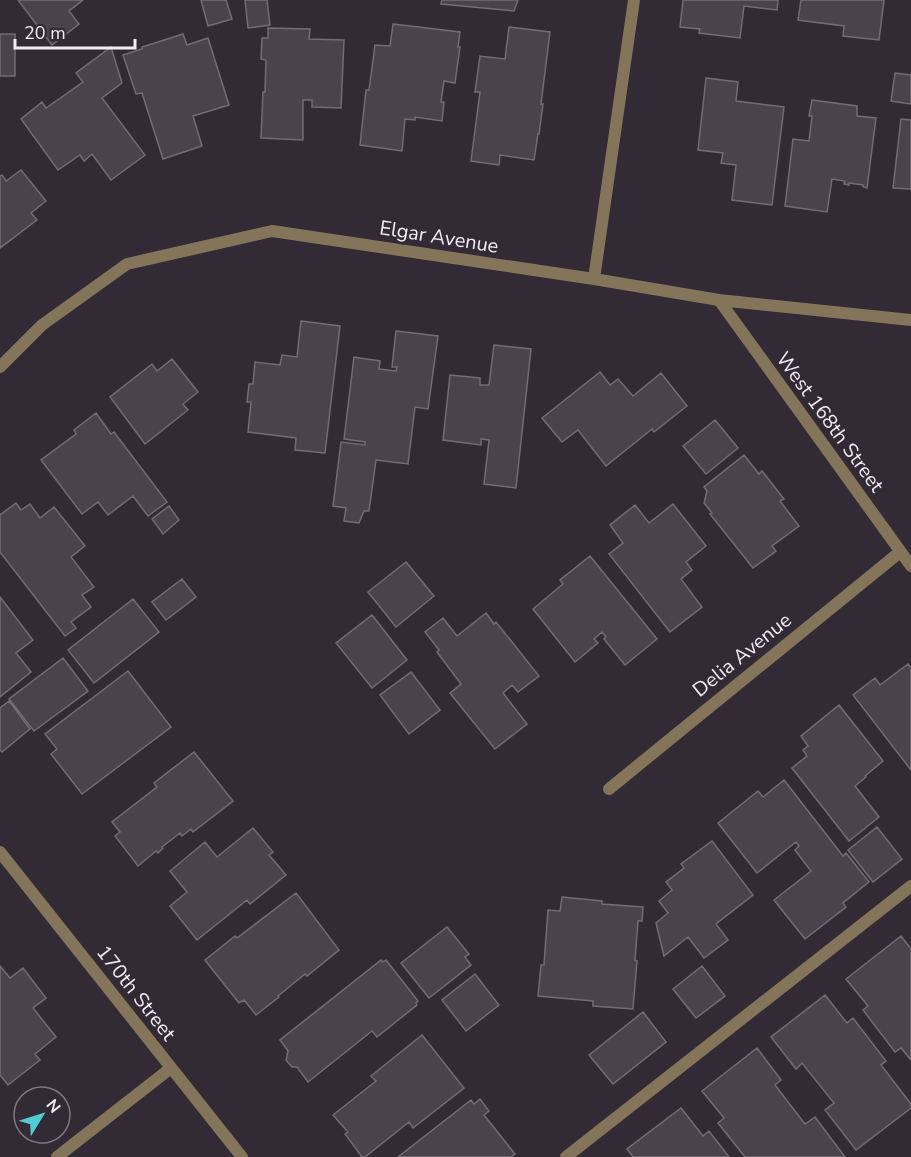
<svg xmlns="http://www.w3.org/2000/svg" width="911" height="1157" font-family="'Nunito Sans',sans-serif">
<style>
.building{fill:#4b424d;stroke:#756b77;stroke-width:1.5}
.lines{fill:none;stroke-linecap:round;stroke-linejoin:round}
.service{stroke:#84755a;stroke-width:12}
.minor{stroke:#84755a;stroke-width:12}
.labels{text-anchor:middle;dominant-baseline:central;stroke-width:6;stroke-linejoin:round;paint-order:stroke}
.street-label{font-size:20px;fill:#f2ecf3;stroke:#322a34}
</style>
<rect width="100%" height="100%" fill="#322a34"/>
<path class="building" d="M 18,0 L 83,0 L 69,11 L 79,24 L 52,45 Z
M 201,0 L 226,0 L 232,19 L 208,26 Z
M 245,0 L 267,0 L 270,25 L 248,28 Z
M 442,0 L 518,0 L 514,11 L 441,4 Z
M 683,0 L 778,0 L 777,10 L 744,6 L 740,38 L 699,33 L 700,29 L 680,27 Z
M 801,0 L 884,0 L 879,40 L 843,36 L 844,26 L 798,20 Z
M 393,24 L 460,32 L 458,47 L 460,47 L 455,83 L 444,81 L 441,102 L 444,102 L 442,121 L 415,117 L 415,120 L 405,119 L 402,151 L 360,145 L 366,90 L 369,90 L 375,45 L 390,46 Z
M 509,27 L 550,32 L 541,104 L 543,104 L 539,134 L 538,134 L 534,160 L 500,155 L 499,165 L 471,161 L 480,92 L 475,92 L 480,56 L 505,59 Z
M 268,28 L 310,29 L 309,39 L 344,40 L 341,108 L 312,107 L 312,100 L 303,100 L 303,140 L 261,138 L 263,92 L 265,92 L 266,60 L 261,59 L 262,38 L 268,38 Z
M 0,34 L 15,34 L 15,76 L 0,76 Z
M 183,34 L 187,45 L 208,38 L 229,105 L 193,116 L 202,146 L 163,159 L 142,93 L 136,94 L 123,55 L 142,49 L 142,47 Z
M 111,47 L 122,83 L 102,98 L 145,155 L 111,180 L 92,154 L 84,161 L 80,155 L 58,170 L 21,119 L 42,102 L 46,108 L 83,82 L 76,73 Z
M 895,73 L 911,75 L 911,104 L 891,101 Z
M 706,78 L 738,82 L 736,101 L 784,107 L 772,205 L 732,200 L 736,165 L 721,163 L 723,153 L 698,150 Z
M 812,100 L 857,106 L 857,116 L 876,118 L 867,188 L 863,187 L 863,185 L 849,183 L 849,185 L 844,184 L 845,181 L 832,179 L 827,212 L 785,206 L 793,139 L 809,141 L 812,116 L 809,116 Z
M 901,119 L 911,120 L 911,189 L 893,188 Z
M 21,170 L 46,201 L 31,213 L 37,220 L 0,248 L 0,176 L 2,175 L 6,181 Z
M 301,321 L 340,326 L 325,453 L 295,450 L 296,438 L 248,432 L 251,402 L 247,402 L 249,384 L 253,384 L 255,362 L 280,365 L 282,355 L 297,357 Z
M 396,331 L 438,336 L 428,409 L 415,407 L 408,464 L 376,460 L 369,511 L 364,511 L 359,523 L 344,521 L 346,508 L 333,506 L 341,442 L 365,445 L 365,442 L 344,439 L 354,357 L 380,361 L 379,369 L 396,371 L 397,367 L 392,367 Z
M 494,345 L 531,349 L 516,488 L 484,484 L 489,440 L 481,439 L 481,445 L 443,440 L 450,375 L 480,378 L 480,385 L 489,385 Z
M 172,359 L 198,392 L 183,404 L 188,410 L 145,444 L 110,397 L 152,364 L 157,371 Z
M 600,372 L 610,385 L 618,379 L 633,396 L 661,373 L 687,406 L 654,432 L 652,429 L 606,466 L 578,430 L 562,442 L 542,418 Z
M 96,413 L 111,434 L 114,432 L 167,502 L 148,516 L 133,496 L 108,515 L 98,502 L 82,514 L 41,460 L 76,434 L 74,430 Z
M 715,420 L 738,448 L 706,474 L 683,446 Z
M 744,455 L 759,474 L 762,471 L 784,499 L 780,501 L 799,526 L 772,546 L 776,551 L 753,568 L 710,514 L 712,513 L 704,503 L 707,491 L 704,487 Z
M 16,503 L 21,510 L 30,504 L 40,518 L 54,507 L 85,546 L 71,557 L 94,587 L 82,595 L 91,607 L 71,622 L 76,628 L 65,636 L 0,552 L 0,515 Z
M 673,504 L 706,546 L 686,562 L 692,570 L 681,579 L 702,607 L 670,632 L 609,554 L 623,543 L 610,525 L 635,505 L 649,523 Z
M 169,506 L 179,520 L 163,534 L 152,519 Z
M 590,556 L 657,639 L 625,665 L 604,639 L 606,637 L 602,632 L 594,639 L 598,643 L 575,662 L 533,609 L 563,584 L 560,580 Z
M 406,562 L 434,596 L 396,627 L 368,592 Z
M 182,579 L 196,597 L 166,620 L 152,602 Z
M 0,597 L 33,640 L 16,653 L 31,672 L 0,697 Z
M 133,599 L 159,632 L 94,683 L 68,650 Z
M 486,613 L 494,624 L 496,622 L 539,676 L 518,692 L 512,685 L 503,693 L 527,724 L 495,749 L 450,693 L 461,684 L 437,652 L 439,650 L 425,632 L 443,618 L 457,636 Z
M 372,615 L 407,660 L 372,688 L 336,643 Z
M 63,658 L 88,691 L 34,731 L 9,699 Z
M 908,664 L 911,668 L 911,770 L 853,695 L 875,678 L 880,685 Z
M 128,671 L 171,727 L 82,794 L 51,754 L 57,749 L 45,734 Z
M 411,672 L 440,710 L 409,734 L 380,695 Z
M 9,701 L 30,729 L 2,752 L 0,750 L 0,708 Z
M 839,705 L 883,761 L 865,776 L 866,777 L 855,786 L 879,817 L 849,841 L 792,768 L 807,756 L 803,750 L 808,746 L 801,736 Z
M 194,752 L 233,801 L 193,832 L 191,829 L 182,836 L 180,833 L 162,847 L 163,848 L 158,853 L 156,851 L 138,866 L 115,836 L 120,832 L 112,822 L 157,787 L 154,783 Z
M 784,780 L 843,856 L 846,853 L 869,882 L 843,903 L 846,907 L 805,939 L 774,900 L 811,871 L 795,850 L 799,846 L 796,842 L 757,873 L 718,823 L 758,791 L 763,797 Z
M 877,827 L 902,859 L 873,882 L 848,850 Z
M 253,828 L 273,852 L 269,855 L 286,875 L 250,904 L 247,900 L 197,940 L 170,906 L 187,892 L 170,871 L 205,842 L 217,857 Z
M 712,841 L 753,895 L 716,924 L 728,940 L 704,958 L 688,937 L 664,956 L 656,923 L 668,913 L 659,901 L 672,890 L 666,882 L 684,868 L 681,864 Z
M 296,893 L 339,950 L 307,976 L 305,974 L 278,996 L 279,997 L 256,1015 L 244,1000 L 239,1003 L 205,960 L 235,936 L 237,938 Z
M 562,897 L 602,901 L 602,904 L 643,907 L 642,921 L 638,921 L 635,960 L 637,961 L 633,1009 L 593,1006 L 593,1001 L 538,996 L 541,965 L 544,965 L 548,910 L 560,911 Z
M 447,927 L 469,954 L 465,957 L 471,965 L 429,998 L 401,963 Z
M 901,936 L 911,949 L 911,1060 L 901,1048 L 895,1052 L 863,1010 L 868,1006 L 846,979 Z
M 381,960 L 383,962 L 386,960 L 418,1001 L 416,1003 L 417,1005 L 377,1037 L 372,1031 L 308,1082 L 297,1067 L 292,1067 L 286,1060 L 288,1051 L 280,1040 Z
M 0,966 L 10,978 L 23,968 L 46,998 L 33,1008 L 56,1037 L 35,1054 L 40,1060 L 8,1085 L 0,1075 Z
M 702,966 L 725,996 L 696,1018 L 673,989 Z
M 475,974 L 499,1005 L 466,1031 L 442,1000 Z
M 825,995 L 847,1023 L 853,1018 L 886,1061 L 881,1065 L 911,1104 L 911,1108 L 856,1150 L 825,1110 L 834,1103 L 802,1063 L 796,1069 L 771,1037 Z
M 643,1012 L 666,1042 L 613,1084 L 589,1055 Z
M 422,1035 L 464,1088 L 413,1128 L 409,1122 L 365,1157 L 362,1157 L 345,1134 L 348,1132 L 333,1115 L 376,1081 L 371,1076 Z
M 757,1048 L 781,1080 L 775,1085 L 805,1124 L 815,1117 L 845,1157 L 745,1157 L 718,1123 L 724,1118 L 702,1091 Z
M 480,1099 L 489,1111 L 484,1115 L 515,1154 L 511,1157 L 398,1157 L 471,1100 L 474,1104 Z
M 681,1108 L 703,1136 L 709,1131 L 729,1157 L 633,1157 L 627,1149 Z"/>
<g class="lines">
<path class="service" d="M 566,1157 L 911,886"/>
<path class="minor" d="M 594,279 L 634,0
M 719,300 L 911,566
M 0,367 L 42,325 L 127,264 L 272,231 L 594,279 L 719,300 L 911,320
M 609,789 L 900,552
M 0,852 L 242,1157
M 57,1157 L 171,1068"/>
</g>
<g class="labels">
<g class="street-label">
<text transform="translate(439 237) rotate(9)">Elgar Avenue</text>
<text transform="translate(830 422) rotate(54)">West 168th Street</text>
<text transform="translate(742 655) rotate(-39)">Delia Avenue</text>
<text transform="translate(136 993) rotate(52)">170th Street</text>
</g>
</g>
<g transform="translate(42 1115) rotate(52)"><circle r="28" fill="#322a34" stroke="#7f7880" stroke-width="1.5"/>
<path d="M0-4.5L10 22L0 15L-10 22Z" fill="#51ccd4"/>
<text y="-9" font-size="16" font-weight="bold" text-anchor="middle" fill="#f2ecf3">N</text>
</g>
<path d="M15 39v9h120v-9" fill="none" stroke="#f2ecf3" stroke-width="3"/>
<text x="24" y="39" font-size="18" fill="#f2ecf3" stroke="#322a34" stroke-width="4.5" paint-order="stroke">20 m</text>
</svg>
